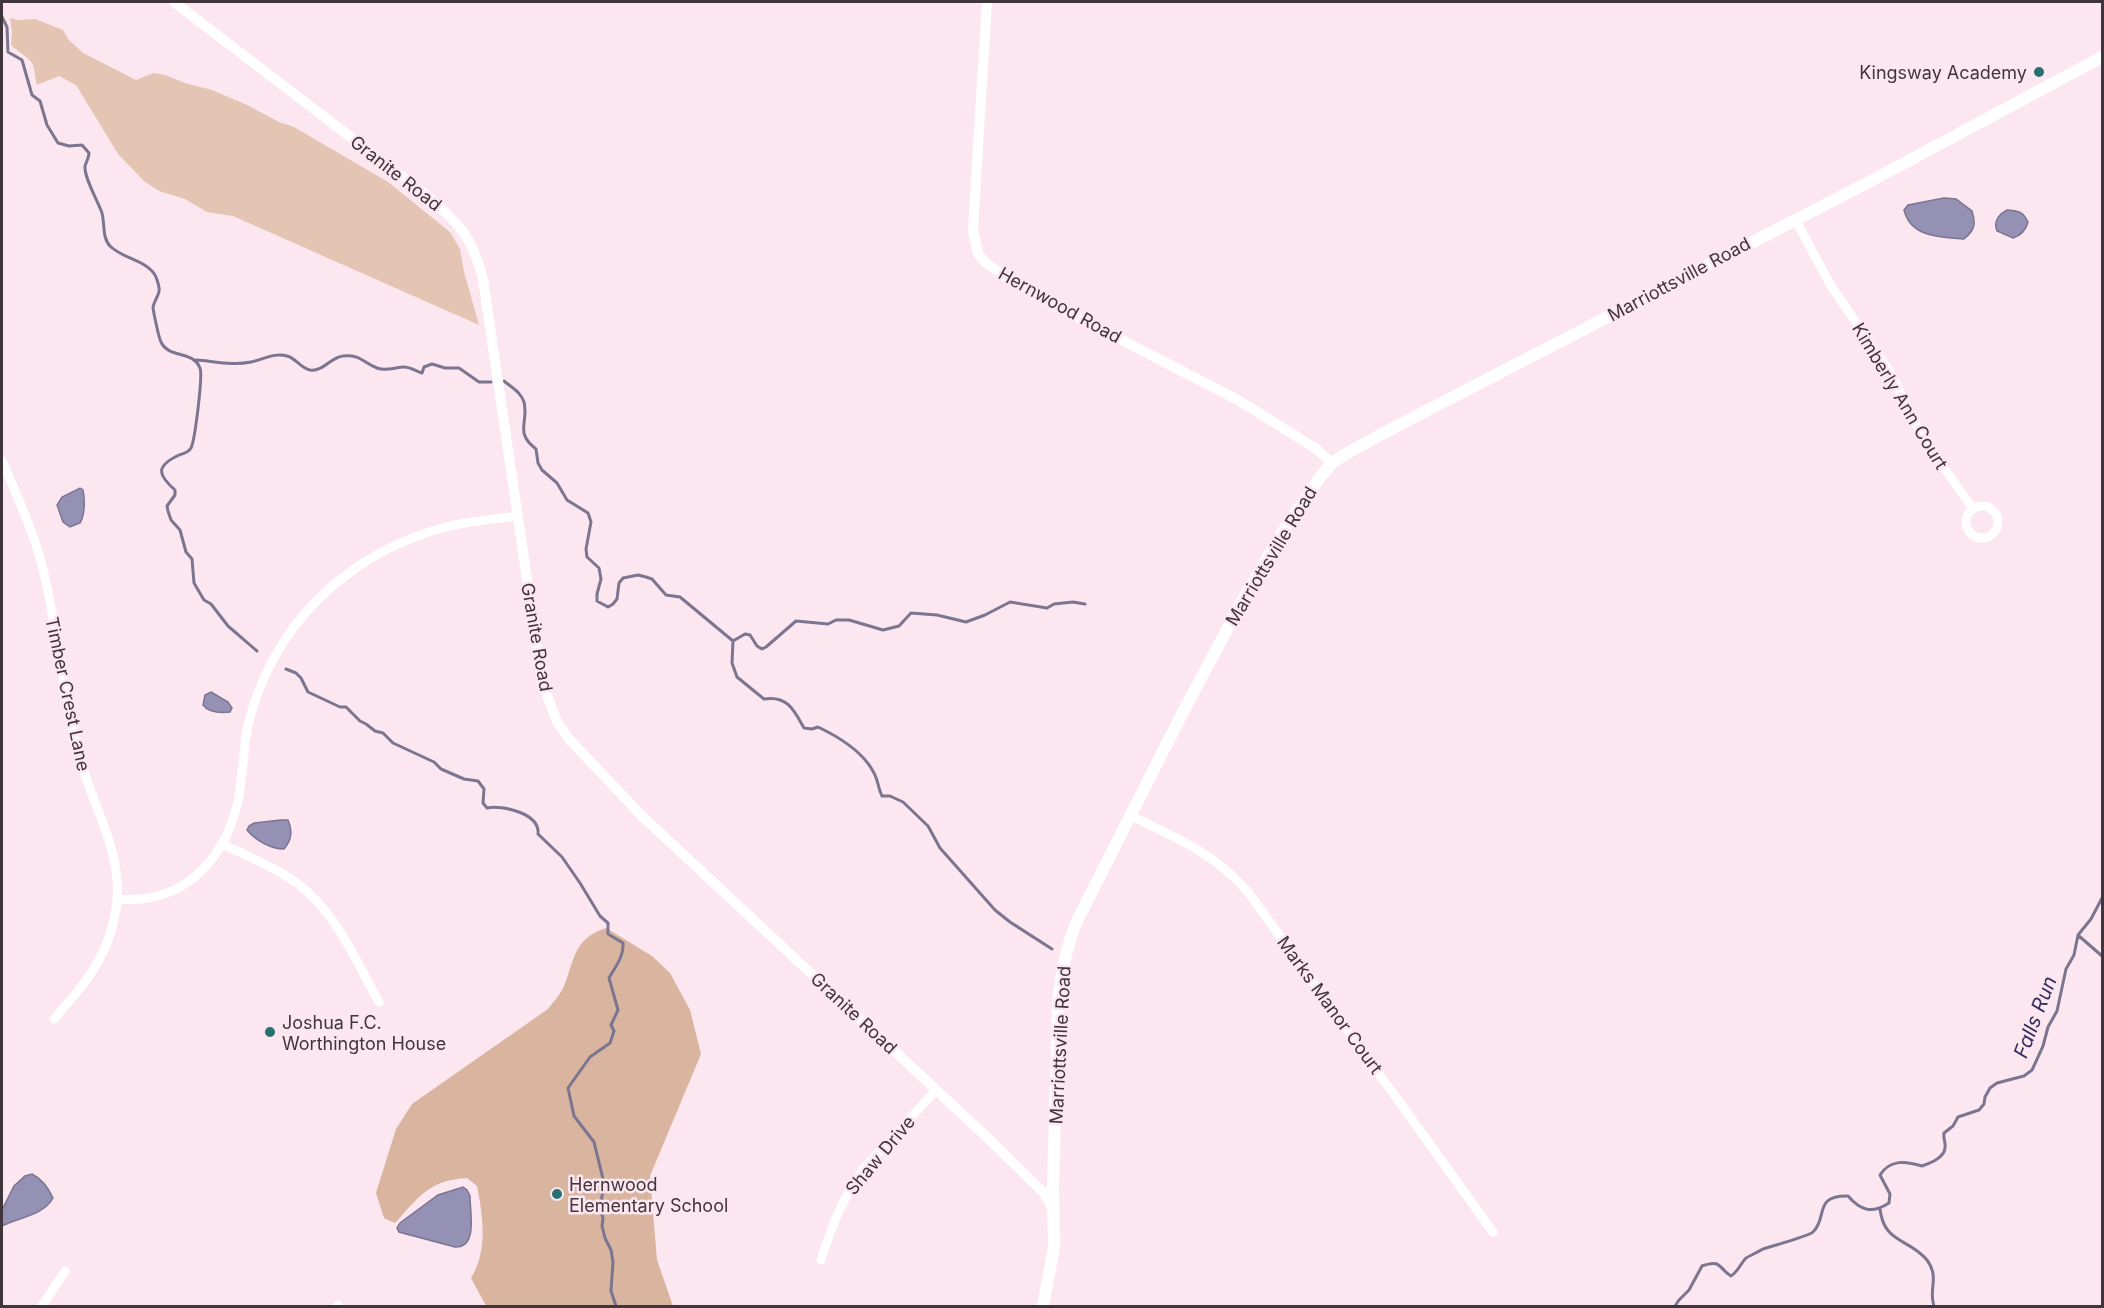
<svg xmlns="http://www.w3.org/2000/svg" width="2104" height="1308" font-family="Inter,sans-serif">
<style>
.green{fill:#e4c4b2}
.forest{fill:#d9b49e}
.water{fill:#9491b5;stroke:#7b7590;stroke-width:1.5}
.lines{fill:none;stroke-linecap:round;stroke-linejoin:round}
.stream{stroke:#7b7590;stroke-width:3}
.minor{stroke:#fff;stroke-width:9}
.tertiary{stroke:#fff;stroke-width:10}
.secondary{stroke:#fff;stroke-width:12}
.poi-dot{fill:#267170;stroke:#fce7f0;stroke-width:2}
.labels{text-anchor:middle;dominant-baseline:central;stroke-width:5;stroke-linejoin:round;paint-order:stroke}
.poi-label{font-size:18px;fill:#40353a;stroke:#fce7f0;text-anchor:start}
.street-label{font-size:18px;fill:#40353a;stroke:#fce7f0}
.water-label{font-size:20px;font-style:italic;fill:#352e5e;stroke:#fce7f0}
</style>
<rect width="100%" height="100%" fill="#fce7f0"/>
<path class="green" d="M 10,18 L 17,20 L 35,19 L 63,30 L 69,40 L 83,53 L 136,80 L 154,73 L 165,75 L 185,83 L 212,90 L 247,105 L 279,122 L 294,127 L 388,182 L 450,232 L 460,249 L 464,272 L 479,325 L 233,216 L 207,212 L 185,199 L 159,191 L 145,182 L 118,154 L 76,85 L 59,76 L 37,85 C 35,78 35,71 33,65 C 31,59 16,50 11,45 L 12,33 Z"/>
<path class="forest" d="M 606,928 L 652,956 L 670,973 L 690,1010 L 701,1054 L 650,1176 L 657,1260 L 673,1306 L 486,1306 L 471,1278 C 488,1251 483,1216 477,1186 L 467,1178 C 429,1180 419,1197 395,1223 L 384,1218 L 376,1193 L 396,1129 L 412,1104 L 548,1009 C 553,1002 561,994 564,986 C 575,959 573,939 606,928 Z"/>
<path class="water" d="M 1944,198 L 1956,199 L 1972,211 C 1976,224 1975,230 1964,239 C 1941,237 1911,238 1904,210 L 1908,205 Z
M 2007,210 C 2018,211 2023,211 2028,222 C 2026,230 2022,235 2013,238 L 1997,231 C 1993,221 1998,215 2007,210 Z
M 80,488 L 83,490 C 85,500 85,515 80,523 L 70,527 L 63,522 L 57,505 L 62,497 Z
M 211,692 L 228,702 L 232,708 L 230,712 C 221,713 209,713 203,705 L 205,695 Z
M 281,820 L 288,820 C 293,831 292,840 284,849 C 271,849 255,840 247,830 L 249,826 L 254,823 Z
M 32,1174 C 42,1179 48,1187 53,1198 C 43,1216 19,1217 2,1226 L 2,1210 L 14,1186 L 25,1176 Z
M 463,1187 L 467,1190 L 470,1196 C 470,1213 478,1248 455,1247 L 399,1232 L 397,1228 L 400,1223 L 438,1195 Z"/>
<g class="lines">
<path class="stream" d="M 2,17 L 7,27 L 8,52 L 22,60 L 32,95 L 40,101 L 47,125 L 58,143 L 69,146 L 82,145 L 89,153 C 89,158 86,162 85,166 C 84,178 98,201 102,213 C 105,225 102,239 111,247 C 124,259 149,261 156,277 C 163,296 157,292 153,307 C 153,310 159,339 161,342 C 169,359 193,350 200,368 C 203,375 195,440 191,448 C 188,453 184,453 179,455 C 156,466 157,474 175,490 L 175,495 L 167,506 L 168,511 L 171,520 L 180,530 L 186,552 L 192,559 L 194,583 L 204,600 L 211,604 L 228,626 L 257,651
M 196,360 C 214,361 232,366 251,362 C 262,360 275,352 287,356 C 296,358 300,368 310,370 C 323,372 331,357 343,356 C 360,354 364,363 377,368 C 387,372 395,367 404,367 C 410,367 416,371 422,373 L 424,367 L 432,364 L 445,368 L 459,368 L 479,382 L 491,382
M 504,381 C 511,387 521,392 524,402 C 529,423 514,432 536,449 L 538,463 L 542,470 L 557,483 L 567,500 L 588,513 L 591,522 L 586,549 L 587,557 L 599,568 L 601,579 L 597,594 L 597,601 L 608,607 L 613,604 L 617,599 L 619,583 L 623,578 L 638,575 L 646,577 L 652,579 L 666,595 L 680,597 L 733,641 L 732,663 L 737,677 L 764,699 C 787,695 794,710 804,728 L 812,729 L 818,727 C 839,737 863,751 874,773 C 878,780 878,788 882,796 L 890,796 L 903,802 L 928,826 L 940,848 L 995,910 L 1010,922 L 1052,949
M 733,641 L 745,634 L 750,635 L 757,646 L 762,649 L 766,647 L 796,621 L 828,624 L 836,620 L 849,620 L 883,630 L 899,626 L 911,613 L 937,615 L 966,622 L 985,615 L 1010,602 L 1047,608 L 1054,604 L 1073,602 L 1085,604
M 286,669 L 296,673 L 301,678 L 308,692 L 340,707 L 346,707 L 360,721 L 366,724 L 375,731 L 383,733 L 393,743 L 434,762 L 441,769 L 464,779 L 478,781 L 484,789 L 483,803 L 487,808 C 502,805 540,813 538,834 L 562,857 L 580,883 L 600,916 L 608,923 L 608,934 L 623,943 C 624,957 615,967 609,978 L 618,1010 L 611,1025 L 614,1031 L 610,1043 L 590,1057 L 568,1088 L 574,1116 L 594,1142 L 604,1183 L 600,1209 L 603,1218 L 602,1226 L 605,1238 L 611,1250 L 613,1262 L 611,1291 L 616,1306
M 2079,936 L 2102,956
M 1880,1209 C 1884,1244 1909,1238 1927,1260 C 1940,1277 1928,1291 1934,1306
M 1675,1306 L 1679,1300 L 1689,1290 L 1702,1266 C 1722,1259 1718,1268 1731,1276 C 1738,1272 1740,1264 1746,1258 C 1751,1255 1758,1252 1763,1249 C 1772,1246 1809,1236 1813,1232 C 1828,1218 1813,1195 1848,1196 C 1861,1211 1872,1214 1889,1203 L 1890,1194 L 1880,1175 C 1890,1159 1906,1161 1922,1166 C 1930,1163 1944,1158 1945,1148 C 1946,1143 1943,1139 1944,1133 L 1953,1126 L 1958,1117 L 1979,1110 L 1984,1104 L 1985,1097 L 1990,1088 L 1997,1083 L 2024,1076 L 2032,1070 L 2043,1046 L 2048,1027 L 2057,1011 L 2066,969 L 2074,955 L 2078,935 L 2091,919 L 2102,898"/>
<path class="minor" d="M 1795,219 L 1831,286 L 1890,372 L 1923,438 L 1973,509
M 2,461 C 16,493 30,524 40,558 C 57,619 61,683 76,745 C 88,798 122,846 117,902 C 111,953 87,982 54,1019
M1966 522a16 16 0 1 1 32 0a16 16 0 1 1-32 0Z
M 1131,816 C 1177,838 1214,853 1248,892 L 1493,1232
M 222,844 C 249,857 280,869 303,888 C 338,917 357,963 379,1002
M 117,899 C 182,905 224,862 238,801 C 243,776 243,750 248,725 C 256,691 271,659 291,631 C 325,584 375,549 429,532 C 458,522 489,520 518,516
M 821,1260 C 832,1225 842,1199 863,1170 L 936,1090
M 42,1306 L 65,1271
M 338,1306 L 338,1305"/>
<path class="tertiary" d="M 174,2 L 425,194 C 459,223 472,236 483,279 L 542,682 L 557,722 L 569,739 L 642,816 L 991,1141 L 1044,1193 L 1053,1209
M 987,2 L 975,194 L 973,230 L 978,254 L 986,263 L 1007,278 L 1042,299 L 1240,401 L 1315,448 L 1332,463"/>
<path class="secondary" d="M 1043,1306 L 1054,1247 L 1053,1188 L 1058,1003 C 1061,974 1066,946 1078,919 L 1183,712 L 1246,594 L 1284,530 L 1320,477 L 1332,463 L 1347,453 L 1395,427 L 1867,183 L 2102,57"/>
</g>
<g class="poi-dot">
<circle cx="2039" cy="72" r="6"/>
<circle cx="270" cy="1032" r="6"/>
<circle cx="557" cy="1194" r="6"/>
</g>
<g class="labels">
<g class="poi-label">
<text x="2027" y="72" text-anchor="end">Kingsway Academy</text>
<text x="282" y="1022">Joshua F.C.<tspan x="282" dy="21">Worthington House</tspan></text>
<text x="569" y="1184">Hernwood<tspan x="569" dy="21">Elementary School</tspan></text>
</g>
<g class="street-label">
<text transform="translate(396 173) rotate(38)">Granite Road</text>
<text transform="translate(1679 279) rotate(-28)">Marriottsville Road</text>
<text transform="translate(1060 305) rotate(29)">Hernwood Road</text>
<text transform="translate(1900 396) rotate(59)">Kimberly Ann Court</text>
<text transform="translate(1271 556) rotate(-59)">Marriottsville Road</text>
<text transform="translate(537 637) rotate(80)">Granite Road</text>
<text transform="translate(68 694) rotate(78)">Timber Crest Lane</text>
<text transform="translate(1330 1005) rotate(54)">Marks Manor Court</text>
<text transform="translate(854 1013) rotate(43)">Granite Road</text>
<text transform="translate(1060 1045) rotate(-87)">Marriottsville Road</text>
<text transform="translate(880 1155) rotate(-50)">Shaw Drive</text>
</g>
<g class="water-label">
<text transform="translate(2035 1017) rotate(-69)">Falls Run</text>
</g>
</g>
<rect width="2104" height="1308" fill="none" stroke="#40353a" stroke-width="6"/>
</svg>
